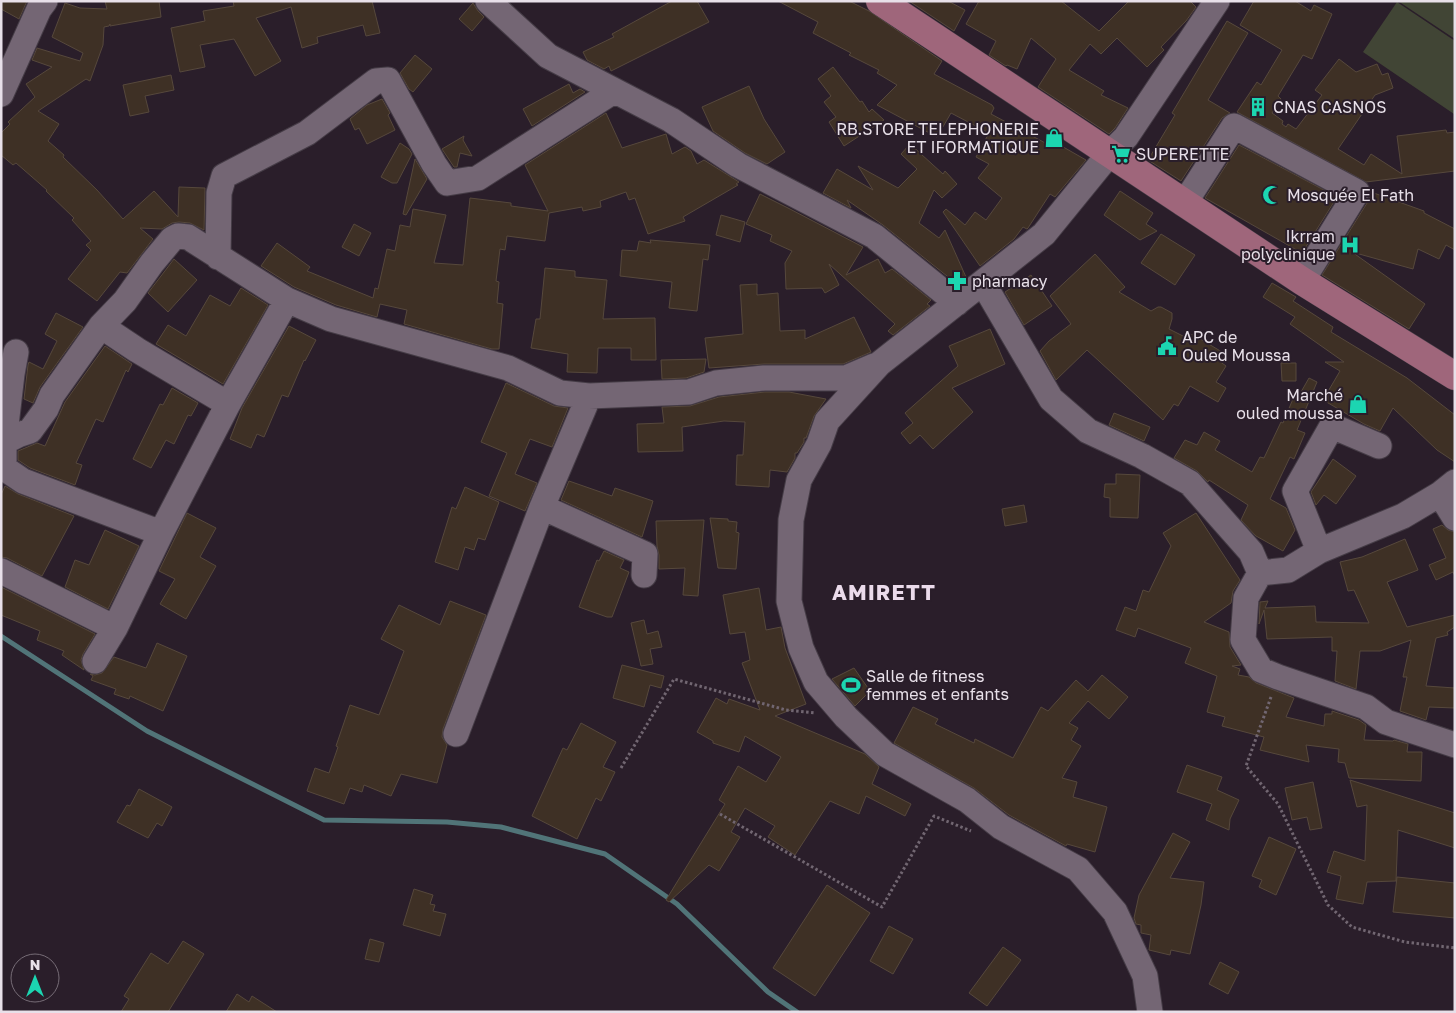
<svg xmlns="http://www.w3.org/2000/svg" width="1456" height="1013" font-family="'Golos Text',sans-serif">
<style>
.green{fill:#414535}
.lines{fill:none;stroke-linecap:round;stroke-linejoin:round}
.stream{stroke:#517478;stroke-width:5}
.building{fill:#3e3025;stroke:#56483c}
.minor-casing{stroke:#453c46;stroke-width:27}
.major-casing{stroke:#453c46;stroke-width:29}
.path{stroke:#716671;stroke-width:3;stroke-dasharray:2.5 2.5;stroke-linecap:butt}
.minor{stroke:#746674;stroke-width:25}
.major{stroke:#9f667b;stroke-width:28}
.labels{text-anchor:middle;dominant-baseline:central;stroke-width:4;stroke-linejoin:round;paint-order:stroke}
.poi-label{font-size:16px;fill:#e8e0e9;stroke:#2a1e2a;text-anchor:start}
.district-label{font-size:21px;font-weight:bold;letter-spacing:1px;fill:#ebdbeb;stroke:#2a1e2a}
</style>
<rect width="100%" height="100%" fill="#2a1e2a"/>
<path class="green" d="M 1398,1 L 1455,1 L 1455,39 Z
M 1397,2 L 1455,41 L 1454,114 L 1363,52 Z"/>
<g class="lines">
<path class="stream" d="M 1,636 L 147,731 L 324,820 L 447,822 L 501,827 L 605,854 L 677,904 L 768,992 L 797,1012"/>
</g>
<path class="building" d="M 1,1 L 27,1 L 19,19 L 1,9 Z
M 105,1 L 159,1 L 161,17 L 110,26 L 110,24 L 109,26 L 104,27 L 103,45 L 90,81 L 86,79 L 38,111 L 59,124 L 48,141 L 64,155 L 63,157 L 97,190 L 123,219 L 154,191 L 178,217 L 179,187 L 205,188 L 204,230 L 190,223 L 179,222 L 172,223 L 162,229 L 140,228 L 153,239 L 127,273 L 120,272 L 97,301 L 68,279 L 91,250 L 86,245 L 91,241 L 72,220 L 74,218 L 46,191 L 47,190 L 16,163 L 13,165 L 1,155 L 1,133 L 10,124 L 8,122 L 35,97 L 26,84 L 52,67 L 32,60 L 37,48 L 80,61 L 83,53 L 52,37 L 65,3 L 80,8 L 107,9 Z
M 233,1 L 372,1 L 380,33 L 366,36 L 363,25 L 317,37 L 318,43 L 302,48 L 291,7 L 256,18 L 281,61 L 255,76 L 234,39 L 200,45 L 205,67 L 180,72 L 171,28 L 205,21 L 203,11 L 234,6 Z
M 672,1 L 697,1 L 709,22 L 611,71 L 609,66 L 604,69 L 587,60 L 583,52 L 614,37 L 612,34 Z
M 778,1 L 849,1 L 869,11 L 942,61 L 934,74 L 992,105 L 994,108 L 991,114 L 1049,145 L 1051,140 L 1086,160 L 1055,197 L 1050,194 L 1028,228 L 1027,229 L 1023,227 L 1014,239 L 980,266 L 943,212 L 946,209 L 965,225 L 975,212 L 986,220 L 1002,198 L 978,178 L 989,164 L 976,157 L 989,133 L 951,113 L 937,137 L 877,105 L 897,85 L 877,73 L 879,70 L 849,55 L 851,53 L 813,33 L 818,22 Z
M 909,1 L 948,1 L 965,10 L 954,31 Z
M 979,1 L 1061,1 L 1099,31 L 1129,1 L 1190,1 L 1196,7 L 1186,21 L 1161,47 L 1164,50 L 1147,67 L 1117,38 L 1101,54 L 1090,44 L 1069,70 L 1104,91 L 1101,95 L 1128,108 L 1115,128 L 1109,134 L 1038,87 L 1056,59 L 1031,38 L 1017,69 L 1007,65 L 1006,66 L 989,55 L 996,41 L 966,24 Z
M 1254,1 L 1295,1 L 1311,11 L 1314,5 L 1332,14 L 1312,59 L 1303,55 L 1278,96 L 1281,99 L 1272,113 L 1283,121 L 1282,124 L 1286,127 L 1288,124 L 1296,129 L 1322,95 L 1315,90 L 1339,59 L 1356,72 L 1377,64 L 1382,75 L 1388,73 L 1393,88 L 1375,95 L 1338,149 L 1364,165 L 1371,154 L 1402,174 L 1397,136 L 1446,130 L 1447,133 L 1455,132 L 1455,171 L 1366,182 L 1237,112 L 1257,82 L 1261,85 L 1282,50 L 1240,25 Z
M 473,3 L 478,11 L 484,17 L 472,31 L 459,19 Z
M 1227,21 L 1248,33 L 1208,100 L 1230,113 L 1222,118 L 1181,181 L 1148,160 L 1175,115 L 1172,113 Z
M 415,55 L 432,69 L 413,92 L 409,89 L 400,73 Z
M 833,67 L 860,102 L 862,101 L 869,112 L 872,109 L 884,120 L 844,146 L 829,122 L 836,117 L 824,102 L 831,96 L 818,79 Z
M 171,75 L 174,90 L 145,96 L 149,112 L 130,116 L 123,85 Z
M 569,84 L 573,93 L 580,89 L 585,92 L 532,126 L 523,109 Z
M 749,86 L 764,119 L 785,152 L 767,164 L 745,153 L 713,131 L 702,107 Z
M 382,99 L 390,113 L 388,115 L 395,130 L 367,144 L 359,128 L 355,130 L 350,119 L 367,105 Z
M 606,113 L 622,148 L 666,134 L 672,154 L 685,147 L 691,151 L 697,164 L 704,160 L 739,182 L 736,184 L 738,185 L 683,217 L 685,221 L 648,234 L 635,198 L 629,200 L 626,192 L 600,201 L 601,207 L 583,211 L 582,207 L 549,213 L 545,241 L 507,236 L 505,250 L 500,249 L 496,281 L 499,282 L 497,303 L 503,304 L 499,349 L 492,349 L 404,324 L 407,310 L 380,304 L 377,317 L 336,305 L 294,287 L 261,266 L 277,243 L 310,267 L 307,271 L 373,298 L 375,288 L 378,289 L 387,249 L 395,251 L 400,225 L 410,227 L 413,209 L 446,215 L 434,263 L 463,265 L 470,198 L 511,203 L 511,206 L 548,211 L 525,165 Z
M 464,136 L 463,140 L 472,156 L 460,153 L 457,167 L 454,167 L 442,149 Z
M 400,143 L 409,149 L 412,154 L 397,183 L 392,183 L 381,177 Z
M 910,144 L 943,174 L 945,171 L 957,184 L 942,198 L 934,190 L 919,223 L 939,238 L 945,230 L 966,277 L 957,284 L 883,225 L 847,200 L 851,208 L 823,193 L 837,169 L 873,190 L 858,166 L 898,188 L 917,169 L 901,154 Z
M 1239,145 L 1337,197 L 1302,253 L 1205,198 Z
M 415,159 L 427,179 L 406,215 L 403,214 Z
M 1120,191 L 1153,213 L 1146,224 L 1157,231 L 1140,240 L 1104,215 Z
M 1371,192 L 1424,211 L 1424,213 L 1455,229 L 1455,250 L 1446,245 L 1439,259 L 1418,249 L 1413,269 L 1352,252 L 1425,304 L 1409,329 L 1322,275 L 1369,200 Z
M 760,194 L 788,208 L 863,247 L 846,275 L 878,259 L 885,273 L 892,269 L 931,300 L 927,304 L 930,306 L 893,335 L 888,331 L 895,324 L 829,264 L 839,285 L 825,293 L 822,288 L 786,289 L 785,263 L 792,251 L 770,241 L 772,235 L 746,224 Z
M 721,215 L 745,222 L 740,242 L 716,235 Z
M 354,224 L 371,233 L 359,256 L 342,247 Z
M 1161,234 L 1195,255 L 1175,285 L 1141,263 Z
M 650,240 L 710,245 L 708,260 L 703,259 L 697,311 L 669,308 L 672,282 L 620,276 L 622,250 L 637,251 L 639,241 L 651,243 Z
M 1095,254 L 1125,287 L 1119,292 L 1151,311 L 1158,307 L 1161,307 L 1172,313 L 1172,319 L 1169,329 L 1189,339 L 1192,334 L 1222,352 L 1218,360 L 1226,366 L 1216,382 L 1226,388 L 1218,402 L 1190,386 L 1178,406 L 1174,404 L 1163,420 L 1087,350 L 1056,380 L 1040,351 L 1049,341 L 1071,324 L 1050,296 Z
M 174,259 L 197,280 L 168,312 L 148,293 Z
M 545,268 L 575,271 L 575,277 L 607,280 L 603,319 L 655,318 L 656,360 L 631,360 L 631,348 L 598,348 L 597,373 L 567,372 L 568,354 L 531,348 L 536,319 L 540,319 Z
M 1031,275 L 1052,306 L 1024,325 L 1005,292 Z
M 1272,283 L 1296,297 L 1293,301 L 1333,327 L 1331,332 L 1407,378 L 1455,415 L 1455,462 L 1437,450 L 1393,408 L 1380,431 L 1364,424 L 1323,400 L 1340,371 L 1325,362 L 1344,362 L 1290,324 L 1295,317 L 1263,297 Z
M 757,284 L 757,295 L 778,293 L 780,331 L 805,330 L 805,339 L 854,317 L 871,352 L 843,364 L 764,364 L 709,368 L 705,338 L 743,334 L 740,285 Z
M 241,288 L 268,305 L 223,384 L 156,344 L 168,325 L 186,336 L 210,295 L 230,306 Z
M 56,313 L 83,327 L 40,387 L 33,403 L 24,399 L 28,365 L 29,362 L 43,369 L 57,341 L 45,334 Z
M 289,326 L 316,340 L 305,361 L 304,360 L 288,397 L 282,395 L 264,437 L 257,434 L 251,448 L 230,439 L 242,408 Z
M 990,329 L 1005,364 L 952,388 L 973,412 L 933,449 L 920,435 L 910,444 L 901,433 L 913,423 L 905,413 L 958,366 L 949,346 Z
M 105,346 L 132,364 L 128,372 L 126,370 L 103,422 L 96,419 L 76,463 L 82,465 L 75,485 L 30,468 L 18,460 L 18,451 L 37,443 L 45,446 L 65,402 Z
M 706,359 L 704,372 L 686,378 L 662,379 L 661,360 Z
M 1281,363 L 1296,363 L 1296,381 L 1282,381 Z
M 1309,378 L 1317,382 L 1297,430 L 1305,433 L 1294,459 L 1290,457 L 1270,499 L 1286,508 L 1295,530 L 1283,551 L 1256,536 L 1241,520 L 1248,505 L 1209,480 L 1208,482 L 1197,471 L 1174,458 L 1185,440 L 1197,445 L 1204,432 L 1220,441 L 1215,450 L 1252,472 L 1260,457 L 1264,458 L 1281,422 L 1283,423 L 1297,389 L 1297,399 Z
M 506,383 L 554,406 L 568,408 L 552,447 L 530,439 L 515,474 L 537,483 L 525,511 L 489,496 L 507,453 L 481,442 Z
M 172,388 L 198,403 L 191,416 L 188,415 L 174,444 L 166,440 L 151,468 L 133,459 L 160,404 L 163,405 Z
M 765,392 L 789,392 L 826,399 L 814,416 L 806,438 L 804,438 L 804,442 L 797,453 L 795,453 L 795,458 L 787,472 L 770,470 L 769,487 L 736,485 L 737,455 L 743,455 L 745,422 L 724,421 L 682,427 L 683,451 L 638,452 L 637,424 L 664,423 L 662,407 L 690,406 L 719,397 Z
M 1114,413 L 1150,427 L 1144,441 L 1109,425 Z
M 1333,459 L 1356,476 L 1336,504 L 1324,495 L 1316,505 L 1311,492 Z
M 1116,474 L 1140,475 L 1138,518 L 1110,517 L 1110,498 L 1104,497 L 1105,484 L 1116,484 Z
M 569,481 L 612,496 L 615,488 L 653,501 L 642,537 L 561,500 Z
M 5,486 L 18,494 L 74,516 L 42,576 L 7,558 L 1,557 L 1,495 Z
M 465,487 L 499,502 L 485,540 L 478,538 L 474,550 L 465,547 L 458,570 L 435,562 L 452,507 L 456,509 Z
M 1024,505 L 1027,522 L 1005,526 L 1002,509 Z
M 187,513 L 216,528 L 200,557 L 216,566 L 186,619 L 160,604 L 175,579 L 159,571 Z
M 1196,513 L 1240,580 L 1233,591 L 1231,603 L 1204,622 L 1229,632 L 1230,647 L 1241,665 L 1232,666 L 1240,669 L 1238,675 L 1249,677 L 1256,683 L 1294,698 L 1286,717 L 1324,726 L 1325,714 L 1332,714 L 1332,711 L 1359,720 L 1366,725 L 1364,740 L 1393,741 L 1394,740 L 1408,744 L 1407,752 L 1422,752 L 1421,781 L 1349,778 L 1345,763 L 1338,762 L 1339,749 L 1306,745 L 1309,762 L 1260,750 L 1264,737 L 1222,726 L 1225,717 L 1207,712 L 1217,676 L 1185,663 L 1191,648 L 1138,628 L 1135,637 L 1116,630 L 1125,607 L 1136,611 L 1143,590 L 1149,592 L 1171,546 L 1163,533 Z
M 710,518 L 728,519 L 728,521 L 737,522 L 736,532 L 739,533 L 736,569 L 718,568 Z
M 704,520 L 698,596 L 683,595 L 685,568 L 659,569 L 659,555 L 657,546 L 656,521 Z
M 1442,525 L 1448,530 L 1455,532 L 1455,576 L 1453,572 L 1436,580 L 1429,565 L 1446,558 L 1433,529 Z
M 105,530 L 139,546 L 108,609 L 65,587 L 75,560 L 89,565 Z
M 1405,539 L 1418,570 L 1387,582 L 1407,627 L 1455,615 L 1455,627 L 1447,632 L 1448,635 L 1436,638 L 1426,686 L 1455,688 L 1455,708 L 1429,707 L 1426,720 L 1400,711 L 1407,677 L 1403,677 L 1411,640 L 1380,651 L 1360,651 L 1356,689 L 1335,681 L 1337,651 L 1332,651 L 1332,637 L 1267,639 L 1264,610 L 1259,624 L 1260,602 L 1268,601 L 1265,608 L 1315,606 L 1316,622 L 1369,623 L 1354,590 L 1348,591 L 1340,562 L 1362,557 Z
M 604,551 L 624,560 L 620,568 L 629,572 L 612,617 L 607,617 L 579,607 L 597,560 L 599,561 Z
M 1,587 L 95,634 L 83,654 L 81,660 L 84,670 L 62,655 L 64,651 L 37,640 L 40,631 L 1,615 Z
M 759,588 L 766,630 L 781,627 L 785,648 L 806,704 L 775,716 L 865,754 L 879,767 L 872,784 L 911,804 L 905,816 L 866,796 L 859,814 L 830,801 L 795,855 L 768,837 L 775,826 L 745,808 L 731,832 L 740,837 L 719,871 L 709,865 L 669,902 L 666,900 L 725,804 L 719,800 L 738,766 L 766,782 L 781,757 L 745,736 L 739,752 L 713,743 L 713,741 L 697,732 L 716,698 L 727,704 L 729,699 L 760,710 L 742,663 L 750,660 L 745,632 L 730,634 L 723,595 Z
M 450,601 L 486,615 L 443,729 L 442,737 L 447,745 L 437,783 L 401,774 L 391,796 L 364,785 L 362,792 L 350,788 L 344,804 L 307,791 L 315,768 L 329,773 L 338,747 L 336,746 L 350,705 L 379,715 L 404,651 L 381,639 L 399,605 L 440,625 Z
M 644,620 L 647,634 L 658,631 L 662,647 L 650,649 L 653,664 L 641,666 L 631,623 Z
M 157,643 L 187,656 L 163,711 L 130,696 L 129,699 L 114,694 L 116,689 L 91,680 L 93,676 L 90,674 L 95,675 L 102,673 L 114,657 L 146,668 Z
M 622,665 L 664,676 L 661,688 L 650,685 L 644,707 L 613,698 Z
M 854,668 L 870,691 L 855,706 L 832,679 Z
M 1102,675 L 1128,697 L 1109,719 L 1088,701 L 1069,723 L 1078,728 L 1071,740 L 1081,746 L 1062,778 L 1077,782 L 1073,797 L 1107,807 L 1095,852 L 1067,844 L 1066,846 L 1009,815 L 974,788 L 894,743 L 913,707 L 938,719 L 935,724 L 974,743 L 975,739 L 1013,758 L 1041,707 L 1048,711 L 1076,680 L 1088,691 Z
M 581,723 L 616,742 L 603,767 L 615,772 L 601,801 L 596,798 L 577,839 L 532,816 L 563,748 L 567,750 Z
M 1187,765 L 1222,777 L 1217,790 L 1239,800 L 1230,819 L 1229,830 L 1206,820 L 1212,804 L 1177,792 Z
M 1350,780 L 1455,813 L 1455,848 L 1398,830 L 1396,881 L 1367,882 L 1363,904 L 1336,899 L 1341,876 L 1327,872 L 1334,851 L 1365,861 L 1367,805 L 1357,807 Z
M 1313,782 L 1322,828 L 1310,830 L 1307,817 L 1292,820 L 1285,788 Z
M 139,789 L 172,807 L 162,826 L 157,823 L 148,838 L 117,822 L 127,805 L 130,806 Z
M 1173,833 L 1190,842 L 1170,878 L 1204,882 L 1201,905 L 1190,954 L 1171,950 L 1170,955 L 1149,950 L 1151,935 L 1141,933 L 1141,925 L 1136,924 L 1134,918 L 1139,895 Z
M 1269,837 L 1296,849 L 1276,895 L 1259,887 L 1262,880 L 1252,876 Z
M 1397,877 L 1455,883 L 1455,918 L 1393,912 Z
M 827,885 L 870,913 L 815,996 L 773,968 Z
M 414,889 L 433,895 L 430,904 L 435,905 L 433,911 L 446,914 L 440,936 L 403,925 Z
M 889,926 L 913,939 L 893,974 L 870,961 Z
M 370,939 L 384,943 L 379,962 L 365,959 Z
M 183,941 L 204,954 L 168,1012 L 121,1012 L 129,999 L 124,996 L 151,953 L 168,964 Z
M 1003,947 L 1021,960 L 987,1006 L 969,993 Z
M 1220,962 L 1239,972 L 1228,994 L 1209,984 Z
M 237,994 L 249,1002 L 252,996 L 277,1012 L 226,1012 Z"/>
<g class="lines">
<g class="minor-casing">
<path id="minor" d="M 488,1 L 548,56 L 671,120 L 738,165 L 874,236 L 957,303
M 1,94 L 39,9 L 45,1
M 1184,204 L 1234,126 L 1357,192 L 1302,281
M 218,257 L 219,193 L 224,176 L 307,133 L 376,81 L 388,80 L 434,164 L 447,183 L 478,178 L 614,91
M 983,283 L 1051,399 L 1088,431 L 1142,456 L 1190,483 L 1251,552 L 1260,573 L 1288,570 L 1319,551 L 1403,516 L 1440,494 L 1455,482
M 101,326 L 137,350 L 228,404 L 287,300
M 1,442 L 4,442 L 4,468 L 23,481 L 161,533
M 4,442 L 18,435 L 30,431 L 46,409 L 52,395 L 101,326 L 125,301 L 152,263 L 172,239 L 178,236 L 188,237 L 287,300 L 331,319 L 508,368 L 560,393 L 589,396 L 689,392 L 716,383 L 764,378 L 846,378 L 874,366
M 4,442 L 12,374 L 16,352
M 1440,494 L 1455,518
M 542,507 L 645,554 L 644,575
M 1319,551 L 1295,491 L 1332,426 L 1379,446
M 1,571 L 115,628
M 1260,573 L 1246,598 L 1243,640 L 1261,670 L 1278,677 L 1366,707 L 1386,722 L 1455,745
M 95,661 L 115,628 L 161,533 L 228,404
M 456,734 L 542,507 L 589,396
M 1150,1012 L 1145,976 L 1115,912 L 1078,869 L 1001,827 L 967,800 L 885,754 L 846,717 L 816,682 L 801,648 L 789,601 L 791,520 L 799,480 L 819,444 L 827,421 L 879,364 L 1044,234 L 1110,153 L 1126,137 L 1217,1"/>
</g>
<g class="major-casing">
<path id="major" d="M 880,1 L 1302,281 L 1455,376"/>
</g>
<path class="path" d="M 1271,697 L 1246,766 L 1278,804 L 1328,905 L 1352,927 L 1405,942 L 1455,948
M 621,768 L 674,679 L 786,710 L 815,713
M 720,814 L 882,907 L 934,816 L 971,831"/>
<use href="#minor" class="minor"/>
<use href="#major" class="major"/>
</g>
<defs>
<g id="building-bare" transform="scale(1.5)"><path d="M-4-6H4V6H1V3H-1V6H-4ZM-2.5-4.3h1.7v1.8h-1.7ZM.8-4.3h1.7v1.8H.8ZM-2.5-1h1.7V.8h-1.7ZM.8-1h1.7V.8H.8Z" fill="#1cd5b1" stroke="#2a1e2a" stroke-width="2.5" paint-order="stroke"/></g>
<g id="shop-bare" transform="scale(1.5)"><path d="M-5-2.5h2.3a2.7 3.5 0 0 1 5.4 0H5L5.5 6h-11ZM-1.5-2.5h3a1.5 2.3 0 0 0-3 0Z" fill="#1cd5b1" stroke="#2a1e2a" stroke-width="2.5" paint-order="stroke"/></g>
<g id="supermarket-bare" transform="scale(1.5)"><path d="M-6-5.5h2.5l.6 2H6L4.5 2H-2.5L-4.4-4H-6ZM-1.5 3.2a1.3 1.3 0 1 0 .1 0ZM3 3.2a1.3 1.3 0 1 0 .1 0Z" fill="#1cd5b1" stroke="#2a1e2a" stroke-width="2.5" paint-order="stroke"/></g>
<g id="mosque-bare" transform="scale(1.5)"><path d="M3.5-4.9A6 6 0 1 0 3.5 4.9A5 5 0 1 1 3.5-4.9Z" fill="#1cd5b1" stroke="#2a1e2a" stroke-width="2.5" paint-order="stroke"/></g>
<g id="hospital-bare" transform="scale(1.5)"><path d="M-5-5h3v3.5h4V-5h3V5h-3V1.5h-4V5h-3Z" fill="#1cd5b1" stroke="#2a1e2a" stroke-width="2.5" paint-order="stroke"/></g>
<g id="pharmacy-bare" transform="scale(1.5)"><path d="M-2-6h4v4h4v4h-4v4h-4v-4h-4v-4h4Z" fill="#1cd5b1" stroke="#2a1e2a" stroke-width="2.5" paint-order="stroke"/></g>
<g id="civic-bare" transform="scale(1.5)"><path d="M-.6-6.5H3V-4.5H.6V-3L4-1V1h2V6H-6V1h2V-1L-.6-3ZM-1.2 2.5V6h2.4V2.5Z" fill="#1cd5b1" stroke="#2a1e2a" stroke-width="2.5" paint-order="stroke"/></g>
<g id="stadium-bare" transform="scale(1.5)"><path d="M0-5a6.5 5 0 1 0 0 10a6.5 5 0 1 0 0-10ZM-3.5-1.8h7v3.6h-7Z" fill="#1cd5b1" stroke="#2a1e2a" stroke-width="2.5" paint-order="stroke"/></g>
</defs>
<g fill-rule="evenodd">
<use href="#building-bare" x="1258" y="107"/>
<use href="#shop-bare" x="1054" y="138"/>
<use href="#supermarket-bare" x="1121" y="154"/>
<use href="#mosque-bare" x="1272" y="195"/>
<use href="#hospital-bare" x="1350" y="245"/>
<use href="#pharmacy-bare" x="957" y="281"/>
<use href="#civic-bare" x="1167" y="346"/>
<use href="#shop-bare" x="1358" y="404"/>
<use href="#stadium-bare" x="851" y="685"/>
</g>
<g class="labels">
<g class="poi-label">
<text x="1273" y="107">CNAS CASNOS</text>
<text x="1039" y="129" text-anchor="end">RB.STORE TELEPHONERIE<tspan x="1039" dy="18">ET IFORMATIQUE</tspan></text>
<text x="1136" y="154">SUPERETTE</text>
<text x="1287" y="195">Mosquée El Fath</text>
<text x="1335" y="236" text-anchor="end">Ikrram<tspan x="1335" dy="18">polyclinique</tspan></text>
<text x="972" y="281">pharmacy</text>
<text x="1182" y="337">APC de<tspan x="1182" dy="18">Ouled Moussa</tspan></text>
<text x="1343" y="395" text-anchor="end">Marché<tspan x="1343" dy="18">ouled moussa</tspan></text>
<text x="866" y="676">Salle de fitness<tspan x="866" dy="18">femmes et enfants</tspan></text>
</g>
<g class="district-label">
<text x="884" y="592">AMIRETT</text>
</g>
</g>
<rect width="1456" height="1013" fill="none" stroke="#e8e0e9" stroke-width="5"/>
<g transform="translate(35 978)"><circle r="24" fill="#2a1e2a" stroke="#766c76"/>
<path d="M0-4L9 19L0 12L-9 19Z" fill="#1cd5b1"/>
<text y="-8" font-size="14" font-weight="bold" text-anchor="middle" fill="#e8e0e9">N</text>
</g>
</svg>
